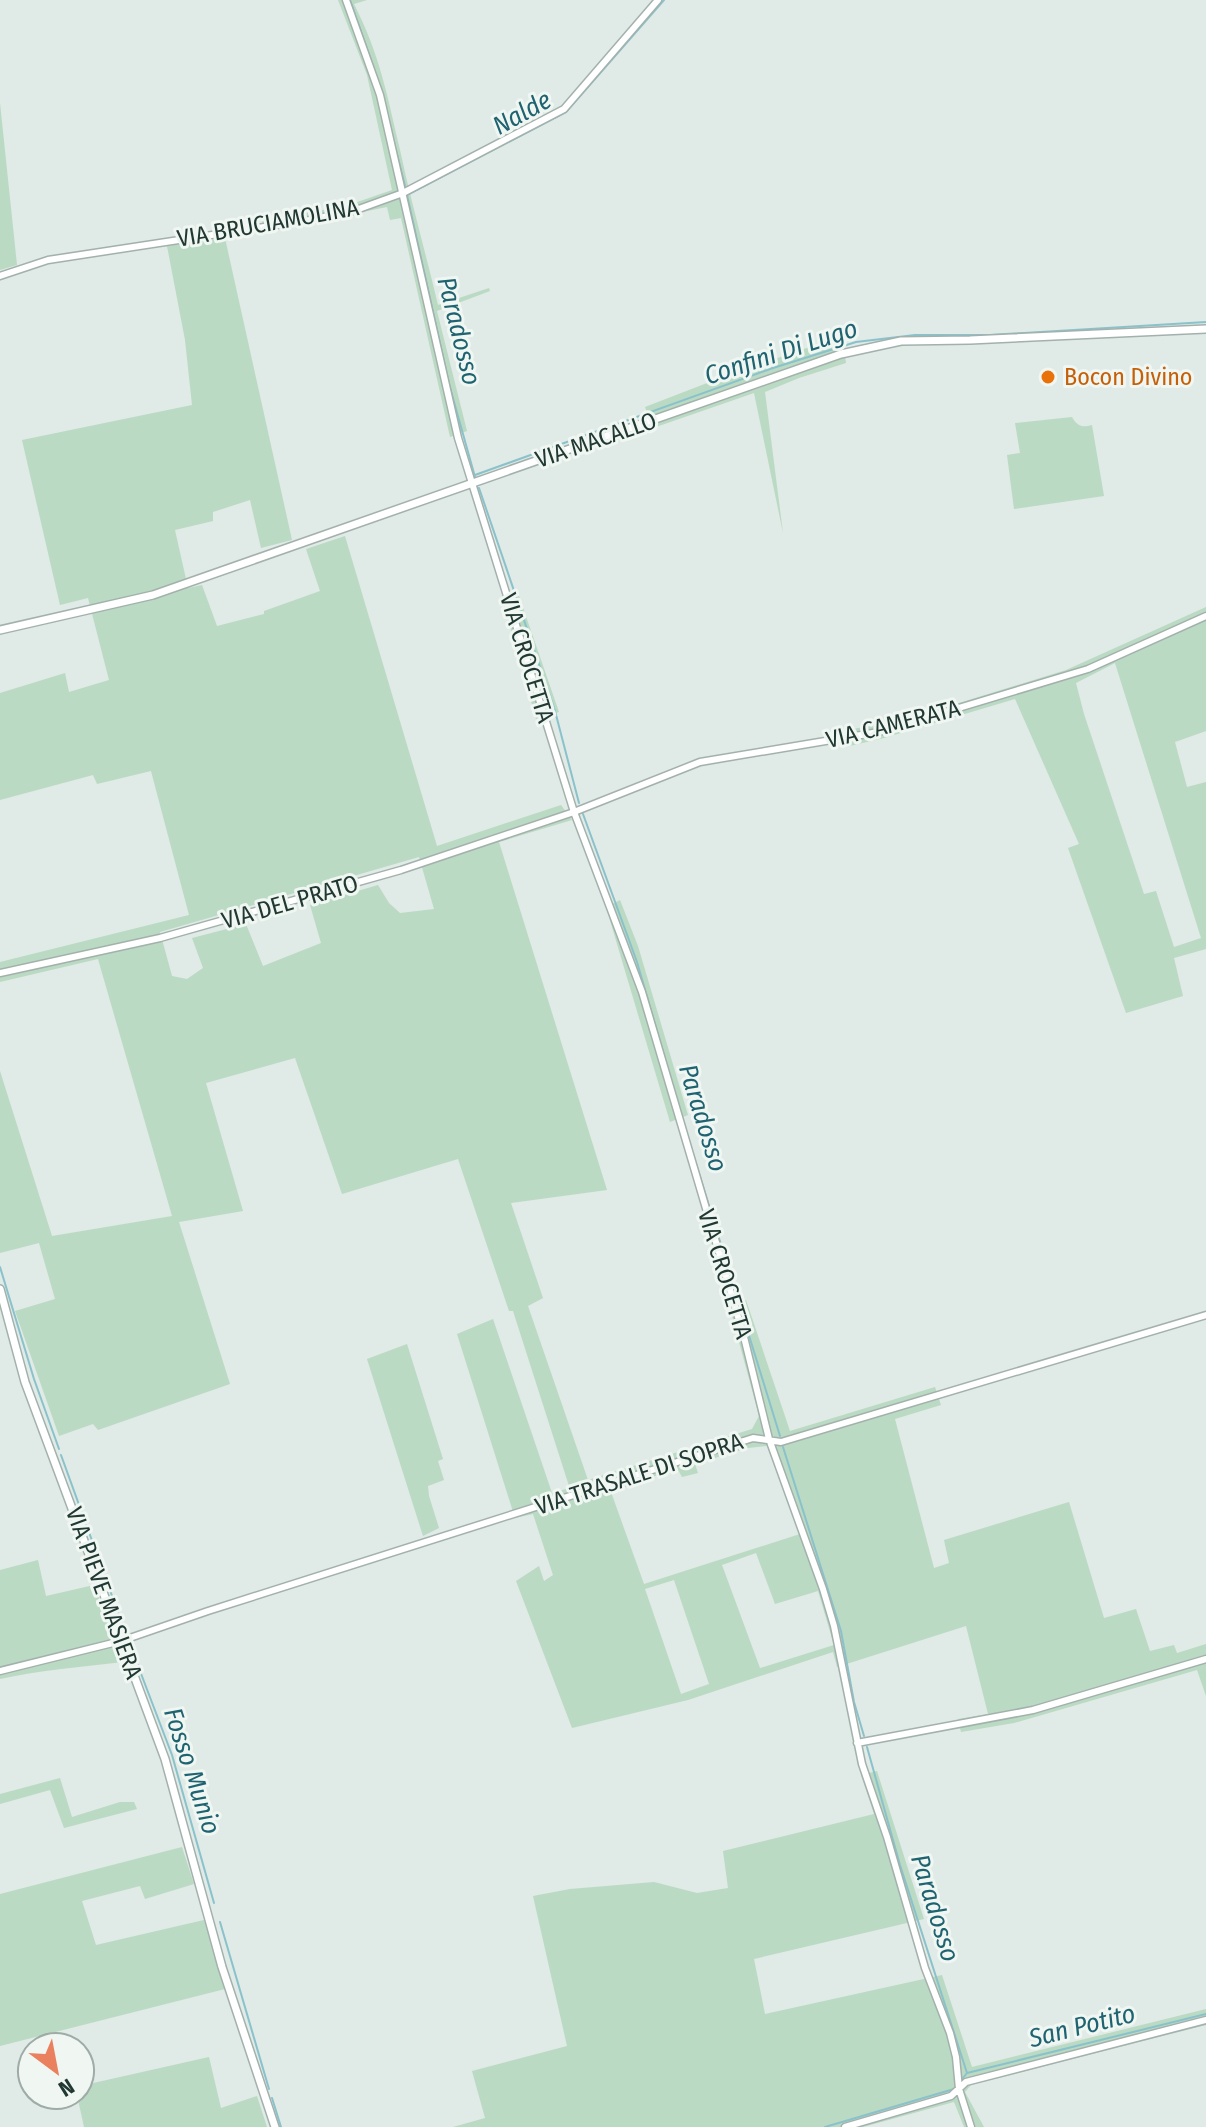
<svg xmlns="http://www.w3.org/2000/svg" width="1206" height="2127" font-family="'Fira Sans Condensed',sans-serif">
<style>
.green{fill:#badac3;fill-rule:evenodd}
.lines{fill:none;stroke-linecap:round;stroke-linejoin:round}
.stream{stroke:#8ac2cc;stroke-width:2}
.minor-casing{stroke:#a3b1ad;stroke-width:9}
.tertiary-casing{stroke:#a3b1ad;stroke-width:10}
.minor{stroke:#fff;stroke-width:6}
.tertiary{stroke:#fff;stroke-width:7}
.food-dot{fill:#e8710a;stroke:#f0f7f3;stroke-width:3}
.labels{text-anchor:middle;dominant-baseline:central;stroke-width:6;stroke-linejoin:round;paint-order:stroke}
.street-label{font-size:24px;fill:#223933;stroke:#f0f7f3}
.food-label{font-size:24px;fill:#c56008;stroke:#f0f7f3;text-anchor:start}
.water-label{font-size:26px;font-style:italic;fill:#1f6371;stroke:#f0f7f3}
</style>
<rect width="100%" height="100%" fill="#e0eae6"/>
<path class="green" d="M 338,0 L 367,0 L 354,4 C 380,55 387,95 400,150 C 411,202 426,254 438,305 L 489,288 L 490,291 L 437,311 L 467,431 L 450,437 L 401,218 L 390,220 L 387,207 L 263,232 L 262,219 L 343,207 L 392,190 L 367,75 Z
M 0,103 L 17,265 L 0,270 Z
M 225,238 L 292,540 L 261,548 L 250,500 L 213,512 L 213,521 L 175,530 L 188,588 L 202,585 L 217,626 L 264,614 L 264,611 L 320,591 L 306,549 L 345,536 L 437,846 L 561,805 L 572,820 L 499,842 L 607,1190 L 511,1203 L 543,1298 L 528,1306 L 588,1480 L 752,1429 L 759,1416 L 729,1305 L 746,1300 L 790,1431 L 935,1387 L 941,1405 L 895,1419 L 934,1568 L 949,1563 L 944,1540 L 1069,1502 L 1104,1618 L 1136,1609 L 1150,1651 L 1174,1645 L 1177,1653 L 1206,1644 L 1206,1696 L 1197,1670 L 1014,1723 L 961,1732 L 958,1719 L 988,1714 L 966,1626 L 837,1667 L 833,1652 L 688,1700 L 572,1728 L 516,1581 L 539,1566 L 544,1581 L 553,1575 L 533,1514 L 515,1518 L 457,1334 L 493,1319 L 552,1493 L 566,1489 L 569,1486 L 513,1311 L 509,1311 L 458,1159 L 342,1194 L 295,1058 L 206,1083 L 243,1211 L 179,1222 L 230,1384 L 98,1430 L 93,1424 L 59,1436 L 15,1311 L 55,1299 L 39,1243 L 0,1253 L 0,1071 L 52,1236 L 172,1216 L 98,959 L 0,982 L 0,962 L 189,915 L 151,771 L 97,784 L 93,775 L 0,800 L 0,693 L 65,673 L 69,692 L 109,680 L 88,598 L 60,605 L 22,440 L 192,405 L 185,340 L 167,246 ZM 419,857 L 434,909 L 400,913 L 389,903 L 378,885 L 310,905 L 321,943 L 263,966 L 246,924 L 192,938 L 203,968 L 187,979 L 172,976 L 160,932 ZM 767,1446 L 800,1534 L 644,1584 L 611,1492 L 677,1468 L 682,1477 L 698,1473 L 695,1464 L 748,1448 ZM 756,1553 L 775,1604 L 818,1591 L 834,1645 L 760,1668 L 722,1565 ZM 674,1580 L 709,1684 L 681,1694 L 645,1589 Z
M 842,336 L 846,363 L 799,378 L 765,392 L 783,533 L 754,393 L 653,428 L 645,407 L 733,373 Z
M 1072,417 C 1077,426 1082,428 1092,425 L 1104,496 L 1014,509 L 1007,455 L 1020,453 L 1015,423 Z
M 519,596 L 559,712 L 536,719 L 503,602 Z
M 1206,607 L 1206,731 L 1175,742 L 1187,787 L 1206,782 L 1206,949 L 1174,958 L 1183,996 L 1126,1013 L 1068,848 L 1079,844 L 1015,699 L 884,738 L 845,747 L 842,731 L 907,719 L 1066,670 ZM 1115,663 L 1201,938 L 1174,947 L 1156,891 L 1144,894 L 1084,714 L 1076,683 Z
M 620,900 L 638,946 L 688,1115 L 670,1122 L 606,907 Z
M 407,1344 L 443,1459 L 438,1461 L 444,1480 L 428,1486 L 429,1496 L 439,1528 L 423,1536 L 367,1359 Z
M 38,1560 L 46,1596 L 94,1585 L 123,1662 C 82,1667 40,1670 0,1679 L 0,1570 Z
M 877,1771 L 924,1919 L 754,1959 L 765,2014 L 942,1975 L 972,2067 L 1206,2009 L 1206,2025 L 971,2085 L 965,2092 L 984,2127 L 964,2127 L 954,2102 L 863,2127 L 453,2127 L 485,2118 L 472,2071 L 567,2046 L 533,1896 L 570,1889 L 654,1882 L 697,1893 L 728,1888 L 723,1851 L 874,1814 L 861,1775 Z
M 60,1778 L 72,1817 L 120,1802 L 134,1802 L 137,1809 L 64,1828 L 50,1790 L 0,1804 L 0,1794 Z
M 182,1847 L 194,1884 L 145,1899 L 140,1886 L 82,1901 L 96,1945 L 204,1920 L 225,1989 L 0,2046 L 0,1894 Z
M 209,2057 L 221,2108 L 257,2096 L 267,2127 L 84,2127 L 77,2095 L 80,2095 L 80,2086 Z"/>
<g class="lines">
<path class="stream" d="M 350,0 L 381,89
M 388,119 L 405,186
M 407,195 L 566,112 L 664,0
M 407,195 L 449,384 L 475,477
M 475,475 L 773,368 L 856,342 L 915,335 L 990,335 L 1206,322
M 479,488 L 555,711 L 579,803
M 583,814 L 637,962 L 665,1059
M 693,1154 L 780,1436
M 0,1267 L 34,1379 L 59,1449
M 783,1447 L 841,1631 L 854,1702 L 864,1736
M 61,1455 L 124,1629
M 132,1650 L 172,1755 L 214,1903
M 867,1747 L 900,1865 L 967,2073 L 963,2078
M 220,1922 L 269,2089
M 967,2073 L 1206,2014
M 272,2098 L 281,2127
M 825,2127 L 954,2089"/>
<g class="minor-casing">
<path id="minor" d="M 346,0 L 380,95 L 458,438 L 574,812 L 642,992 L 744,1337 L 769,1439 L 823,1589 L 834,1626 L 862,1764 L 887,1837 L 925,1968 L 950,2033 L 956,2057 L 959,2089 L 971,2127
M 0,276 L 48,260 L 310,220 L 356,210 L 403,193 L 564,109 L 658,0
M 0,973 L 160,938 L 401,870 L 574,812 L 700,762 L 879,732 L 1088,669 L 1206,616
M 0,1671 L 121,1641 L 208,1611 L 753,1438 L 781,1442 L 791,1439 L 1206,1315
M 857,1743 L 1033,1710 L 1206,1659
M 845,2127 L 951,2096 L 966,2082 L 1206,2020"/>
</g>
<g class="tertiary-casing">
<path id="tertiary" d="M 0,630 L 153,595 L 841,354 L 901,341 L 970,340 L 1206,329
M 0,1289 L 25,1382 L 165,1759 L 222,1967 L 275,2127"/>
</g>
<use href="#minor" class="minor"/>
<use href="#tertiary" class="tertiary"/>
</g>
<circle class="food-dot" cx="1048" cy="377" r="8"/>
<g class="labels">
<g class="street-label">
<text transform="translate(268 223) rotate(-10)">VIA BRUCIAMOLINA</text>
<text transform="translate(596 440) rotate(-19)">VIA MACALLO</text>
<text transform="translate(527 658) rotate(73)">VIA CROCETTA</text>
<text transform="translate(893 724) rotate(-14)">VIA CAMERATA</text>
<text transform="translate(290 902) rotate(-16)">VIA DEL PRATO</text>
<text transform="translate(725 1274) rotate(73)">VIA CROCETTA</text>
<text transform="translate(639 1474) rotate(-18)">VIA TRASALE DI SOPRA</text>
<text transform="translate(104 1593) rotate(70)">VIA PIEVE MASIERA</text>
</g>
<g class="food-label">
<text x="1064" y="377">Bocon Divino</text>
</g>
<g class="water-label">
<text transform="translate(522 113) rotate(-29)">Nalde</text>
<text transform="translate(459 331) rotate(76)">Paradosso</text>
<text transform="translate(781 352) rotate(-18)">Confini Di Lugo</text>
<text transform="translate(703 1118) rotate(73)">Paradosso</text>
<text transform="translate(192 1771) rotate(72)">Fosso Munio</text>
<text transform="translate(935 1908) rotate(73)">Paradosso</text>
<text transform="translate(1082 2026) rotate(-14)">San Potito</text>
</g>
</g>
<g transform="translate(56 2071) rotate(148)"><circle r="38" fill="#f0f7f3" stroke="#9eaba6" stroke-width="2"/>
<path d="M0-6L14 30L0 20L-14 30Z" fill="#ea815e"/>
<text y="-12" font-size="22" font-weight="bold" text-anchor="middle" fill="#223933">N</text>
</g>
</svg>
